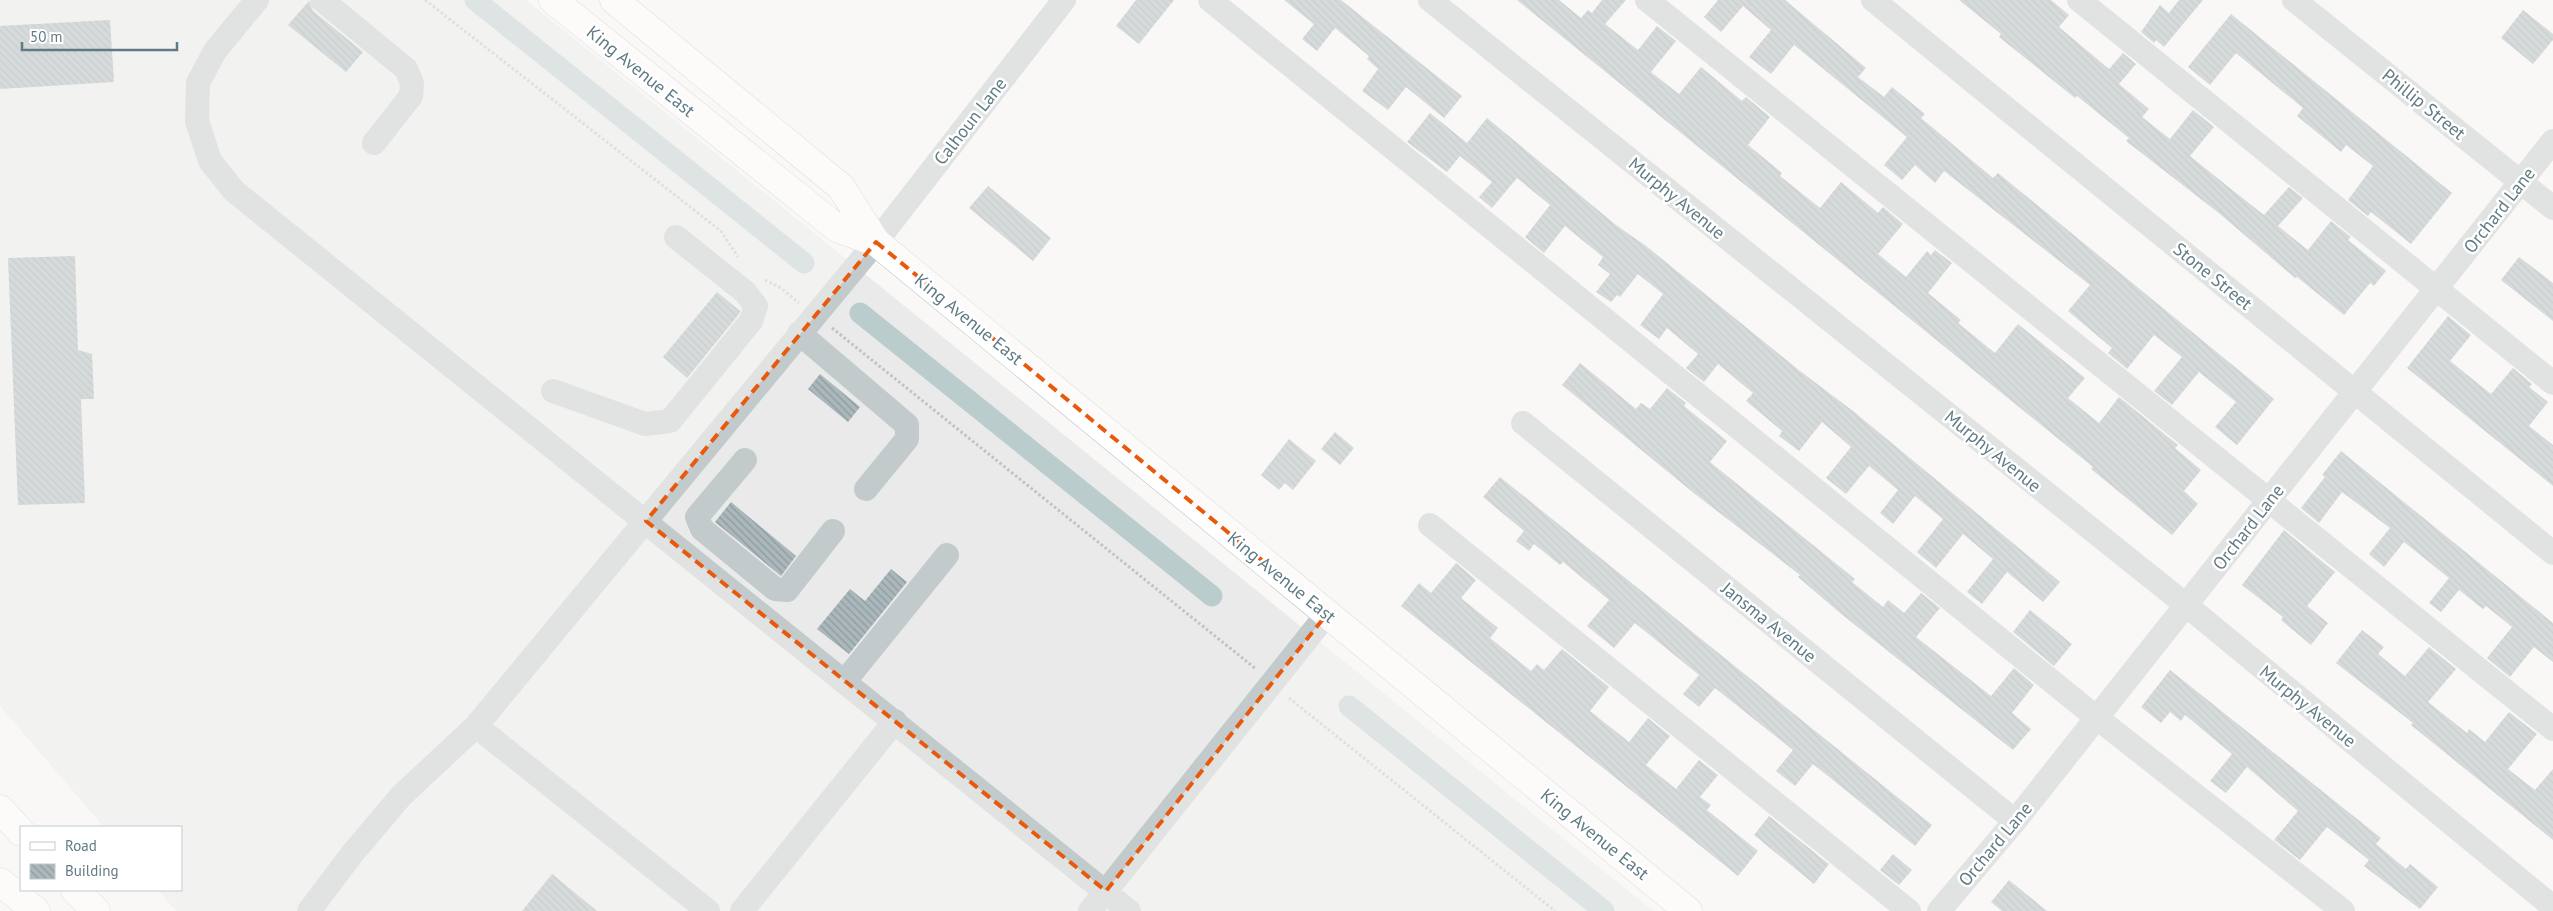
<svg xmlns="http://www.w3.org/2000/svg" width="2553" height="911" font-family="'PT Sans',sans-serif">
<style>
.built{fill:#e9eae9}
.lines{fill:none;stroke-linecap:round;stroke-linejoin:round}
.canal{stroke:#bbcccd;stroke-width:21}
.building{fill:url(#building-back-hatch)}
.major-casing{stroke:#b6bec0;stroke-width:29}
.highway-casing{stroke:#b8bec0;stroke-width:29}
.path{stroke:#bfc3c4;stroke-width:3;stroke-dasharray:2.5 2.5;stroke-linecap:butt}
.minor{stroke:#c3cacc;stroke-width:24}
.major{stroke:#fff;stroke-width:28}
.highway{stroke:#fff;stroke-width:28}
.marked{fill:none;stroke:#e8590c;stroke-width:4;stroke-dasharray:10 6;stroke-linejoin:round}
.labels{text-anchor:middle;dominant-baseline:central;stroke-width:5;stroke-linejoin:round;paint-order:stroke}
.street-label{font-size:18px;fill:#607b84;stroke:#fff}
</style>
<defs>
<pattern id="building-back-hatch" width="6" height="6" patternUnits="userSpaceOnUse" patternTransform="scale(1.25)"><rect width="6" height="6" fill="#aab7bb"/><path d="M-1 5l2 2M0 0l6 6M5-1l2 2" fill="none" stroke="#8e9a9e"/></pattern>
</defs>
<rect width="100%" height="100%" fill="#f9f8f6"/>
<path class="built" d="M 0,0 L 526,0 L 1653,911 L 176,911 L 158,890 L 181,890 L 181,827 L 104,827 L 0,706 Z"/>
<g class="lines">
<path class="canal" d="M 475,0 L 804,263
M 860,313 L 1212,596
M 1349,706 L 1604,911"/>
</g>
<path class="building" d="M 1136,0 L 1174,0 L 1139,44 L 1116,26 Z
M 1284,0 L 1341,0 L 1462,96 L 1444,118 L 1406,87 L 1388,110 L 1362,91 L 1378,69 L 1367,59 L 1369,56 L 1335,28 L 1317,51 L 1302,39 L 1314,24 Z
M 1517,0 L 1559,0 L 1581,18 L 1588,10 L 1592,13 L 1602,0 L 1626,0 L 1605,24 L 1638,50 L 1657,26 L 1676,41 L 1651,72 L 1679,94 L 1701,67 L 1742,101 L 1746,97 L 1770,117 L 1748,145 L 1782,173 L 1780,176 L 1820,208 L 1841,182 L 1878,213 L 1883,207 L 1903,224 L 1878,254 L 1906,277 L 1927,251 L 1931,255 L 1935,250 L 1952,263 L 1928,293 L 1961,320 L 1958,323 L 1995,353 L 2018,324 L 2085,378 L 2068,398 L 2099,423 L 2119,397 L 2178,445 L 2175,448 L 2201,470 L 2184,491 L 2198,504 L 2172,535 L 2091,469 L 2093,467 Z
M 1718,0 L 1785,0 L 1866,68 L 1858,77 L 1884,97 L 1892,87 L 1925,114 L 1921,118 L 1993,178 L 1998,173 L 2274,399 L 2237,445 L 2215,427 L 2236,402 L 2199,372 L 2172,405 L 2154,391 L 2182,357 L 2154,335 L 2127,369 L 2108,353 L 2112,348 L 2068,311 L 2090,285 L 1944,171 L 1935,183 L 1915,165 L 1902,180 L 1884,165 L 1907,137 L 1794,45 L 1771,74 L 1749,57 L 1771,30 L 1743,6 L 1721,32 L 1704,17 Z
M 1959,0 L 2051,0 L 2069,15 L 2059,27 L 2109,69 L 2123,53 L 2136,64 L 2119,84 L 2149,109 L 2142,117 L 2170,139 L 2193,110 L 2214,127 L 2190,156 L 2226,185 L 2264,215 L 2289,187 L 2303,198 L 2278,226 L 2308,250 L 2331,221 L 2351,237 L 2348,240 L 2386,271 L 2374,286 L 2370,283 L 2344,315 L 2297,277 L 2295,278 L 2220,214 L 2126,141 L 2129,138 L 2077,96 L 2075,98 L 1999,37 L 2001,34 Z
M 2179,0 L 2203,0 L 2164,47 L 2156,40 L 2154,43 L 2141,32 L 2160,5 L 2169,13 Z
M 309,1 L 313,11 L 363,52 L 346,72 L 288,25 Z
M 2523,10 L 2553,34 L 2553,40 L 2533,64 L 2501,38 Z
M 2231,14 L 2452,193 L 2411,244 L 2371,212 L 2368,216 L 2348,200 L 2373,166 L 2346,145 L 2341,152 L 2297,116 L 2303,108 L 2236,53 L 2210,85 L 2188,67 Z
M 110,20 L 114,82 L 0,89 L 0,26 Z
M 1430,113 L 1467,143 L 1487,118 L 1616,225 L 1646,246 L 1800,371 L 1853,411 L 2060,582 L 2043,602 L 2007,572 L 1982,604 L 1967,592 L 1993,559 L 1963,534 L 1936,568 L 1917,552 L 1943,519 L 1915,496 L 1893,524 L 1880,513 L 1898,490 L 1869,466 L 1846,494 L 1826,478 L 1851,447 L 1822,422 L 1799,451 L 1779,436 L 1782,431 L 1746,401 L 1753,393 L 1718,364 L 1704,382 L 1686,368 L 1698,354 L 1667,328 L 1659,339 L 1640,325 L 1663,294 L 1638,274 L 1620,297 L 1617,295 L 1611,302 L 1596,292 L 1610,274 L 1598,265 L 1603,257 L 1565,226 L 1544,253 L 1525,237 L 1550,205 L 1517,178 L 1492,208 L 1479,197 L 1492,182 L 1460,156 L 1447,172 L 1407,142 Z
M 988,186 L 1051,238 L 1033,261 L 969,208 Z
M 75,256 L 78,350 L 92,354 L 94,399 L 81,399 L 85,503 L 18,505 L 8,258 Z
M 2519,257 L 2553,283 L 2553,321 L 2501,280 Z
M 717,292 L 740,311 L 739,314 L 687,378 L 663,357 Z
M 2448,316 L 2471,335 L 2450,361 L 2491,394 L 2513,368 L 2532,384 L 2529,387 L 2548,402 L 2529,426 L 2553,445 L 2553,486 L 2407,368 Z
M 1580,363 L 1636,409 L 1641,403 L 1650,409 L 1667,388 L 1686,403 L 1684,406 L 1727,441 L 1710,462 L 1855,579 L 1852,582 L 1883,607 L 1888,600 L 1904,613 L 1921,593 L 1940,608 L 1916,637 L 1991,696 L 2014,668 L 2034,685 L 2012,713 L 2031,729 L 2013,750 L 1840,613 L 1798,577 L 1800,575 L 1695,494 L 1562,385 Z
M 820,374 L 860,407 L 848,422 L 808,389 Z
M 1335,432 L 1354,448 L 1340,465 L 1321,449 Z
M 1289,439 L 1316,461 L 1293,490 L 1285,483 L 1279,490 L 1261,475 Z
M 2341,451 L 2553,623 L 2553,662 L 2534,647 L 2510,677 L 2487,658 L 2512,627 L 2486,606 L 2483,609 L 2459,590 L 2441,612 L 2429,603 L 2449,578 L 2404,542 L 2384,567 L 2369,554 L 2390,528 L 2342,492 L 2319,523 L 2301,508 L 2325,477 L 2322,475 Z
M 1500,477 L 1932,825 L 1915,846 L 1813,764 L 1795,786 L 1776,771 L 1793,750 L 1715,688 L 1699,707 L 1683,694 L 1699,675 L 1635,623 L 1614,648 L 1587,626 L 1609,600 L 1563,562 L 1560,565 L 1534,544 L 1529,551 L 1516,541 L 1524,531 L 1483,497 Z
M 731,502 L 796,556 L 781,576 L 715,522 Z
M 2284,530 L 2335,572 L 2307,606 L 2328,623 L 2311,645 L 2281,620 L 2283,617 L 2242,585 Z
M 1456,563 L 1476,580 L 1461,598 L 1498,628 L 1490,638 L 1531,671 L 1537,664 L 1544,670 L 1562,649 L 1609,687 L 1590,711 L 1629,742 L 1648,718 L 1670,736 L 1646,765 L 1676,789 L 1699,760 L 1718,775 L 1700,797 L 1711,805 L 1707,810 L 1758,851 L 1738,876 L 1401,606 L 1419,583 L 1431,593 Z
M 891,569 L 907,582 L 849,654 L 817,629 L 850,589 L 865,601 Z
M 2030,610 L 2072,644 L 2054,666 L 2013,632 Z
M 2362,630 L 2384,647 L 2378,654 L 2405,676 L 2429,647 L 2456,669 L 2428,702 L 2467,733 L 2469,729 L 2485,742 L 2509,712 L 2537,734 L 2508,769 L 2535,790 L 2553,769 L 2553,840 L 2411,725 L 2413,723 L 2336,663 Z
M 2170,670 L 2381,838 L 2376,844 L 2406,869 L 2410,864 L 2438,887 L 2420,909 L 2364,866 L 2369,860 L 2327,827 L 2300,860 L 2274,840 L 2298,811 L 2247,767 L 2226,793 L 2210,781 L 2232,754 L 2185,715 L 2181,721 L 2170,712 L 2161,723 L 2141,707 Z
M 1769,816 L 1829,864 L 1814,884 L 1754,835 Z
M 1893,854 L 1912,870 L 1899,885 L 1880,870 Z
M 552,874 L 597,911 L 522,911 Z
M 2009,880 L 2047,911 L 2002,911 L 1991,902 Z"/>
<g class="lines">
<g class="major-casing">
<path id="major" d="M 553,0 L 837,228 L 876,242
M 614,0 L 841,187 L 876,242 L 1688,911"/>
</g>
<g class="highway-casing">
<path id="highway" d="M 0,809 L 21,832
M 0,882 L 36,911
M 75,890 L 96,911"/>
</g>
<path class="path" d="M 425,0 L 721,231 L 738,257
M 765,280 L 781,288 L 799,303
M 832,328 L 1256,669
M 1289,698 L 1555,911"/>
<path class="minor" d="M 257,0 L 215,51 L 198,83 L 197,121 L 210,161 L 234,191 L 1129,911
M 322,0 L 406,69 L 412,83 L 411,96 L 374,143
M 1210,0 L 2097,718 L 2343,911
M 1430,0 L 2186,605 L 2553,907
M 1647,0 L 2553,729
M 1873,0 L 2553,553
M 2079,0 L 2553,383
M 2294,0 L 2553,208
M 799,333 L 907,425 L 907,439 L 866,489
M 553,391 L 645,424 L 670,421 L 751,321 L 756,306 L 745,292 L 676,237
M 1523,423 L 2015,821
M 745,460 L 697,517 L 702,529 L 775,589 L 787,590 L 833,531
M 1430,525 L 1909,911
M 845,681 L 947,555
M 476,726 L 708,911
M 309,911 L 352,854 L 401,796 L 476,726 L 876,242 L 1064,0
M 742,911 L 895,721
M 1090,911 L 1327,614
M 1939,911 L 2015,821 L 2553,141"/>
<use href="#major" class="major"/>
<use href="#highway" class="highway"/>
</g>
<path d="M0 0H2553V911H0ZM 876,242 L 1327,614 L 1106,891 L 646,521 Z" fill="#f9f8f6" fill-opacity=".55" fill-rule="evenodd"/>
<path class="marked" d="M 876,242 L 1327,614 L 1106,891 L 646,521 Z"/>
<g class="labels">
<g class="street-label">
<text transform="translate(641 71) rotate(39)">King Avenue East</text>
<text transform="translate(2424 104) rotate(39)">Phillip Street</text>
<text transform="translate(970 121) rotate(-52)">Calhoun Lane</text>
<text transform="translate(1677 198) rotate(39)">Murphy Avenue</text>
<text transform="translate(2499 210) rotate(-52)">Orchard Lane</text>
<text transform="translate(2213 276) rotate(39)">Stone Street</text>
<text transform="translate(969 319) rotate(39)">King Avenue East</text>
<text transform="translate(1993 451) rotate(39)">Murphy Avenue</text>
<text transform="translate(2248 527) rotate(-52)">Orchard Lane</text>
<text transform="translate(1282 577) rotate(39)">King Avenue East</text>
<text transform="translate(1769 622) rotate(39)">Jansma Avenue</text>
<text transform="translate(2308 706) rotate(39)">Murphy Avenue</text>
<text transform="translate(1595 834) rotate(39)">King Avenue East</text>
<text transform="translate(1995 844) rotate(-50)">Orchard Lane</text>
</g>
</g>
<rect x="20" y="826" width="162" height="65" fill="#ffffff" stroke="#bfcace"/>
<rect x="30" y="842" width="25" height="8" fill="#ffffff" stroke="#bfcace"/>
<text x="65" y="851" font-size="15" fill="#607b84">Road</text>
<rect x="30" y="864" width="25" height="15" fill="url(#building-back-hatch)" stroke="#bfcace"/>
<text x="65" y="876" font-size="15" fill="#607b84">Building</text>
<path d="M22 42v8h155v-8" fill="none" stroke="#607b84" stroke-width="2.5"/>
<text x="30" y="42" font-size="15" fill="#607b84" stroke="#ffffff" stroke-width="4" paint-order="stroke">50 m</text>
</svg>
